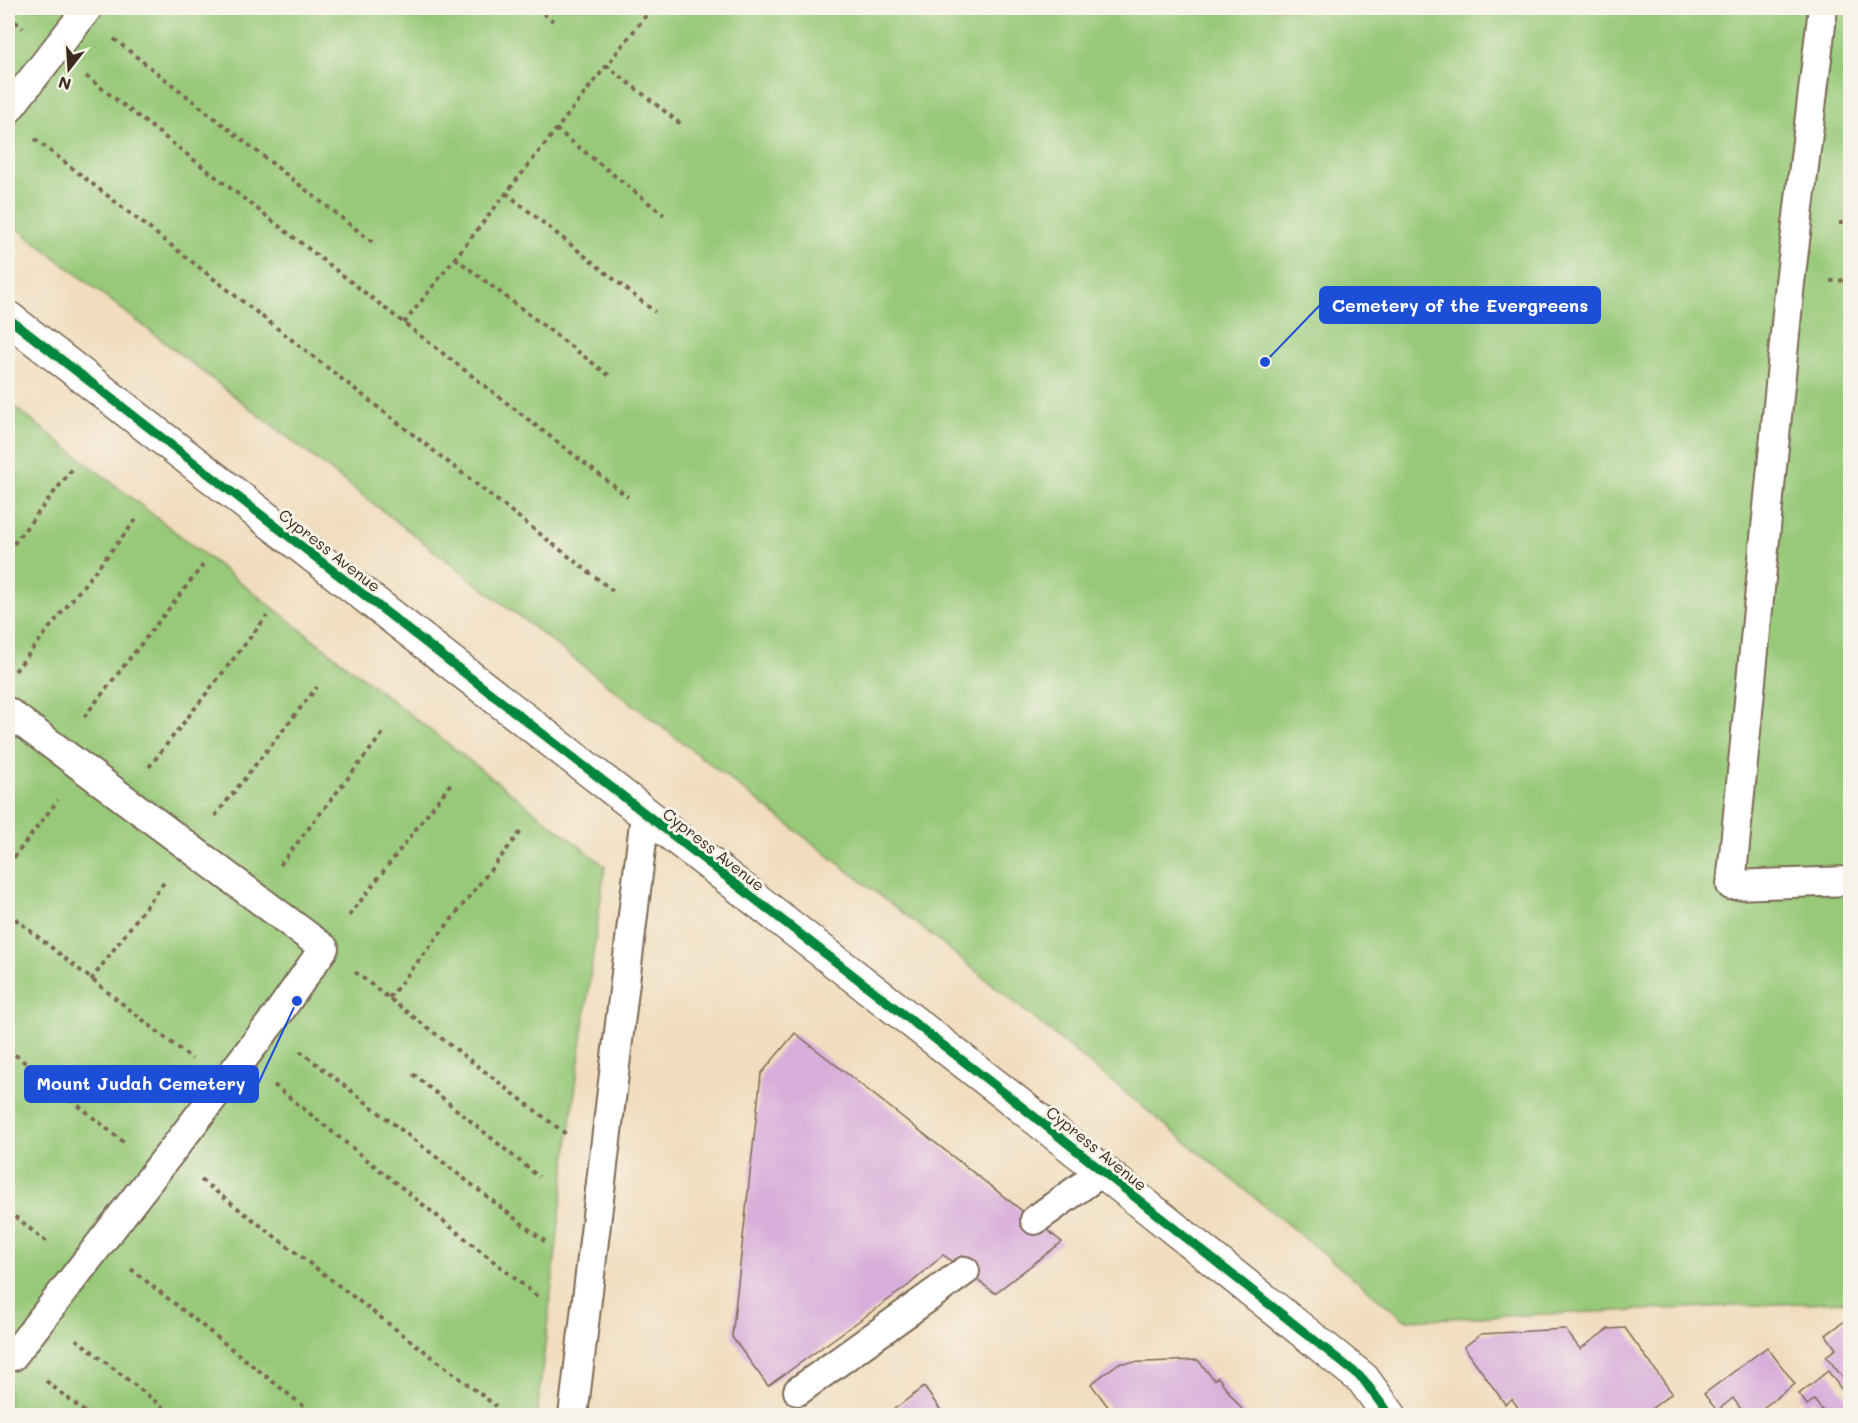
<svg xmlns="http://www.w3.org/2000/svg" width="1858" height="1423" font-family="Mali,sans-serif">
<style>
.green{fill:#97c978;stroke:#697a4b;stroke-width:1.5}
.building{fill:#d9adda}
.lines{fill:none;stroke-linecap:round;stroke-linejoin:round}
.service-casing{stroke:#7b6956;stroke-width:32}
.tertiary-casing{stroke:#7b6956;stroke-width:36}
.path{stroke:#7b6956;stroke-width:4;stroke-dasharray:4.5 4.5;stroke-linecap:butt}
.service{stroke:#fff;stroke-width:28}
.tertiary{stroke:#fff;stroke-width:33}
.cycleway-casing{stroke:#f7f3e8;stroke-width:13}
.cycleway{stroke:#00873e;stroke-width:9}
.labels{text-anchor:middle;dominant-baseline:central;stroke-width:6;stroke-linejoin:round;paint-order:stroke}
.street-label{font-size:16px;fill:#3b2a1e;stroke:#f7f3e8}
.leader{fill:none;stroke:#1d4ed8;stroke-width:2}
.callout-dot{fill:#1d4ed8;stroke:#f7f3e8;stroke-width:2}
.callout{fill:#1d4ed8;stroke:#1d4ed8;stroke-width:2}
.callout-label{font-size:18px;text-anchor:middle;font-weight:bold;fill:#fff}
</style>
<rect width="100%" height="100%" fill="#f7f3e8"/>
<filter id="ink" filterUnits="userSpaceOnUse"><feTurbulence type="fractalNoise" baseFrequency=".0167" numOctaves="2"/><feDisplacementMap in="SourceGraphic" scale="12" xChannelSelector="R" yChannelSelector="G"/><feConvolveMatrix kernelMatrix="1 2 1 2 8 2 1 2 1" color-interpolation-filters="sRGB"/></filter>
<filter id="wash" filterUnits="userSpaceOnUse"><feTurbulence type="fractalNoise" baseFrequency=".008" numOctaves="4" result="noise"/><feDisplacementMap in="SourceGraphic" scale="24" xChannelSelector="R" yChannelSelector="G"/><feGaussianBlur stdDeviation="1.35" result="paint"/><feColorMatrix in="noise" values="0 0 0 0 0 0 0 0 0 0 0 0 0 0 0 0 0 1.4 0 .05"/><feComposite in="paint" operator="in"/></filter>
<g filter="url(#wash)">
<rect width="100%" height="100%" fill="#f1ddbd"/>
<path class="green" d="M 8,8 L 1850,8 L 1850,1301 L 1405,1320 L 939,941 L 8,221 Z
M 8,402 L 605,866 L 569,1136 L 537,1415 L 8,1415 Z"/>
<g id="blocks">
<path class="building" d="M 795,1033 L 1062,1242 L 995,1293 L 943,1255 L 909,1285 L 768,1386 L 732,1337 L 761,1074 Z
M 1850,1317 L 1850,1387 L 1826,1356 L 1836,1349 L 1826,1335 Z
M 1625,1328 L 1672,1393 L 1642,1416 L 1524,1416 L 1512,1399 L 1505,1404 L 1464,1347 L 1481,1334 L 1565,1329 L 1580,1349 L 1608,1329 Z
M 1767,1347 L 1795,1384 L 1752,1416 L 1746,1416 L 1733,1398 L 1717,1411 L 1704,1394 Z
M 1198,1360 L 1214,1380 L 1218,1377 L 1247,1416 L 1115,1416 L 1091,1384 L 1119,1363 Z
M 1828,1371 L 1850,1401 L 1832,1416 L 1827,1416 L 1814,1400 L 1807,1405 L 1799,1394 Z
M 924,1387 L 945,1416 L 885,1416 Z"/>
</g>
</g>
<g filter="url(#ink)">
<use href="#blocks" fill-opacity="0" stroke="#7b6956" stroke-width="1.5"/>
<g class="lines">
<g class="service-casing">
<path id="service" d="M 1823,8 L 1790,283 L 1731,885 L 1850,881
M 8,110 L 88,8
M 8,712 L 324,948 L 277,1015 L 13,1356 L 8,1351
M 1035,1220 L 1103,1171
M 798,1391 L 965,1271
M 573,1416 L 645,815"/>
</g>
<g class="tertiary-casing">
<path id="tertiary" d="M 8,318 L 1007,1095 L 1363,1379 L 1390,1416"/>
</g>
<path class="path" d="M 536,8 L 553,21
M 8,16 L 23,28
M 114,39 L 376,245
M 606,65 L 682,125
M 86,76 L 628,497
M 556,129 L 664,215
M 35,139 L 613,591
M 506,193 L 655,312
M 1839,223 L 1850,223
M 455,258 L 611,377
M 1830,281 L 1850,280
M 404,323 L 652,8
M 8,415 L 10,412
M 8,551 L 74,467
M 15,671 L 136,520
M 84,717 L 203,565
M 149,767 L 267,616
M 215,816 L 317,687
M 8,865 L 58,800
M 280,865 L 384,732
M 8,913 L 192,1059
M 349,916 L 452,782
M 355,972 L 566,1134
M 91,980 L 165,881
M 389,998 L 523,829
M 8,1049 L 126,1144
M 300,1051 L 548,1244
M 413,1074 L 539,1177
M 274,1085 L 538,1297
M 201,1180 L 496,1406
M 8,1211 L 49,1244
M 131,1269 L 316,1416
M 76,1339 L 174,1416
M 46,1381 L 90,1416"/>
<use href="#service" class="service"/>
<use href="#tertiary" class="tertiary"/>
<g class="cycleway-casing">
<path id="cycleway" d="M 8,318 L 1007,1095 L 1363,1379 L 1390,1416"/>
</g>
<use href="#cycleway" class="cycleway"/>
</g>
</g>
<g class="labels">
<g class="street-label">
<text transform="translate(330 550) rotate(38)">Cypress Avenue</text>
<text transform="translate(714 849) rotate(38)">Cypress Avenue</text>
<text transform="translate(1097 1148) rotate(39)">Cypress Avenue</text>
</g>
</g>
<path class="leader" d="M1265 362L1320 305M297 1001L258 1084"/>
<g class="callout-dot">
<circle cx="1265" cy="362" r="6"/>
<circle cx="297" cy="1001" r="6"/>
</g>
<g class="callout">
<rect x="1320" y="287" width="280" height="36" rx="6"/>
<rect x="25" y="1066" width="233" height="36" rx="6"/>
</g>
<g class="callout-label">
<text x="1460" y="312">Cemetery of the Evergreens</text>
<text x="141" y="1090">Mount Judah Cemetery</text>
</g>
<rect width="1858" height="1423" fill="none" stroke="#f7f3e8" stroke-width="30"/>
<g transform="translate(69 69) rotate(197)" stroke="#f7f3e8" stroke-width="4.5" paint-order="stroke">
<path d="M0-4.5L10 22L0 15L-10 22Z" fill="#3b2a1e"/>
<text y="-9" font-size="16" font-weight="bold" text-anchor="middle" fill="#3b2a1e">N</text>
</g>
</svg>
